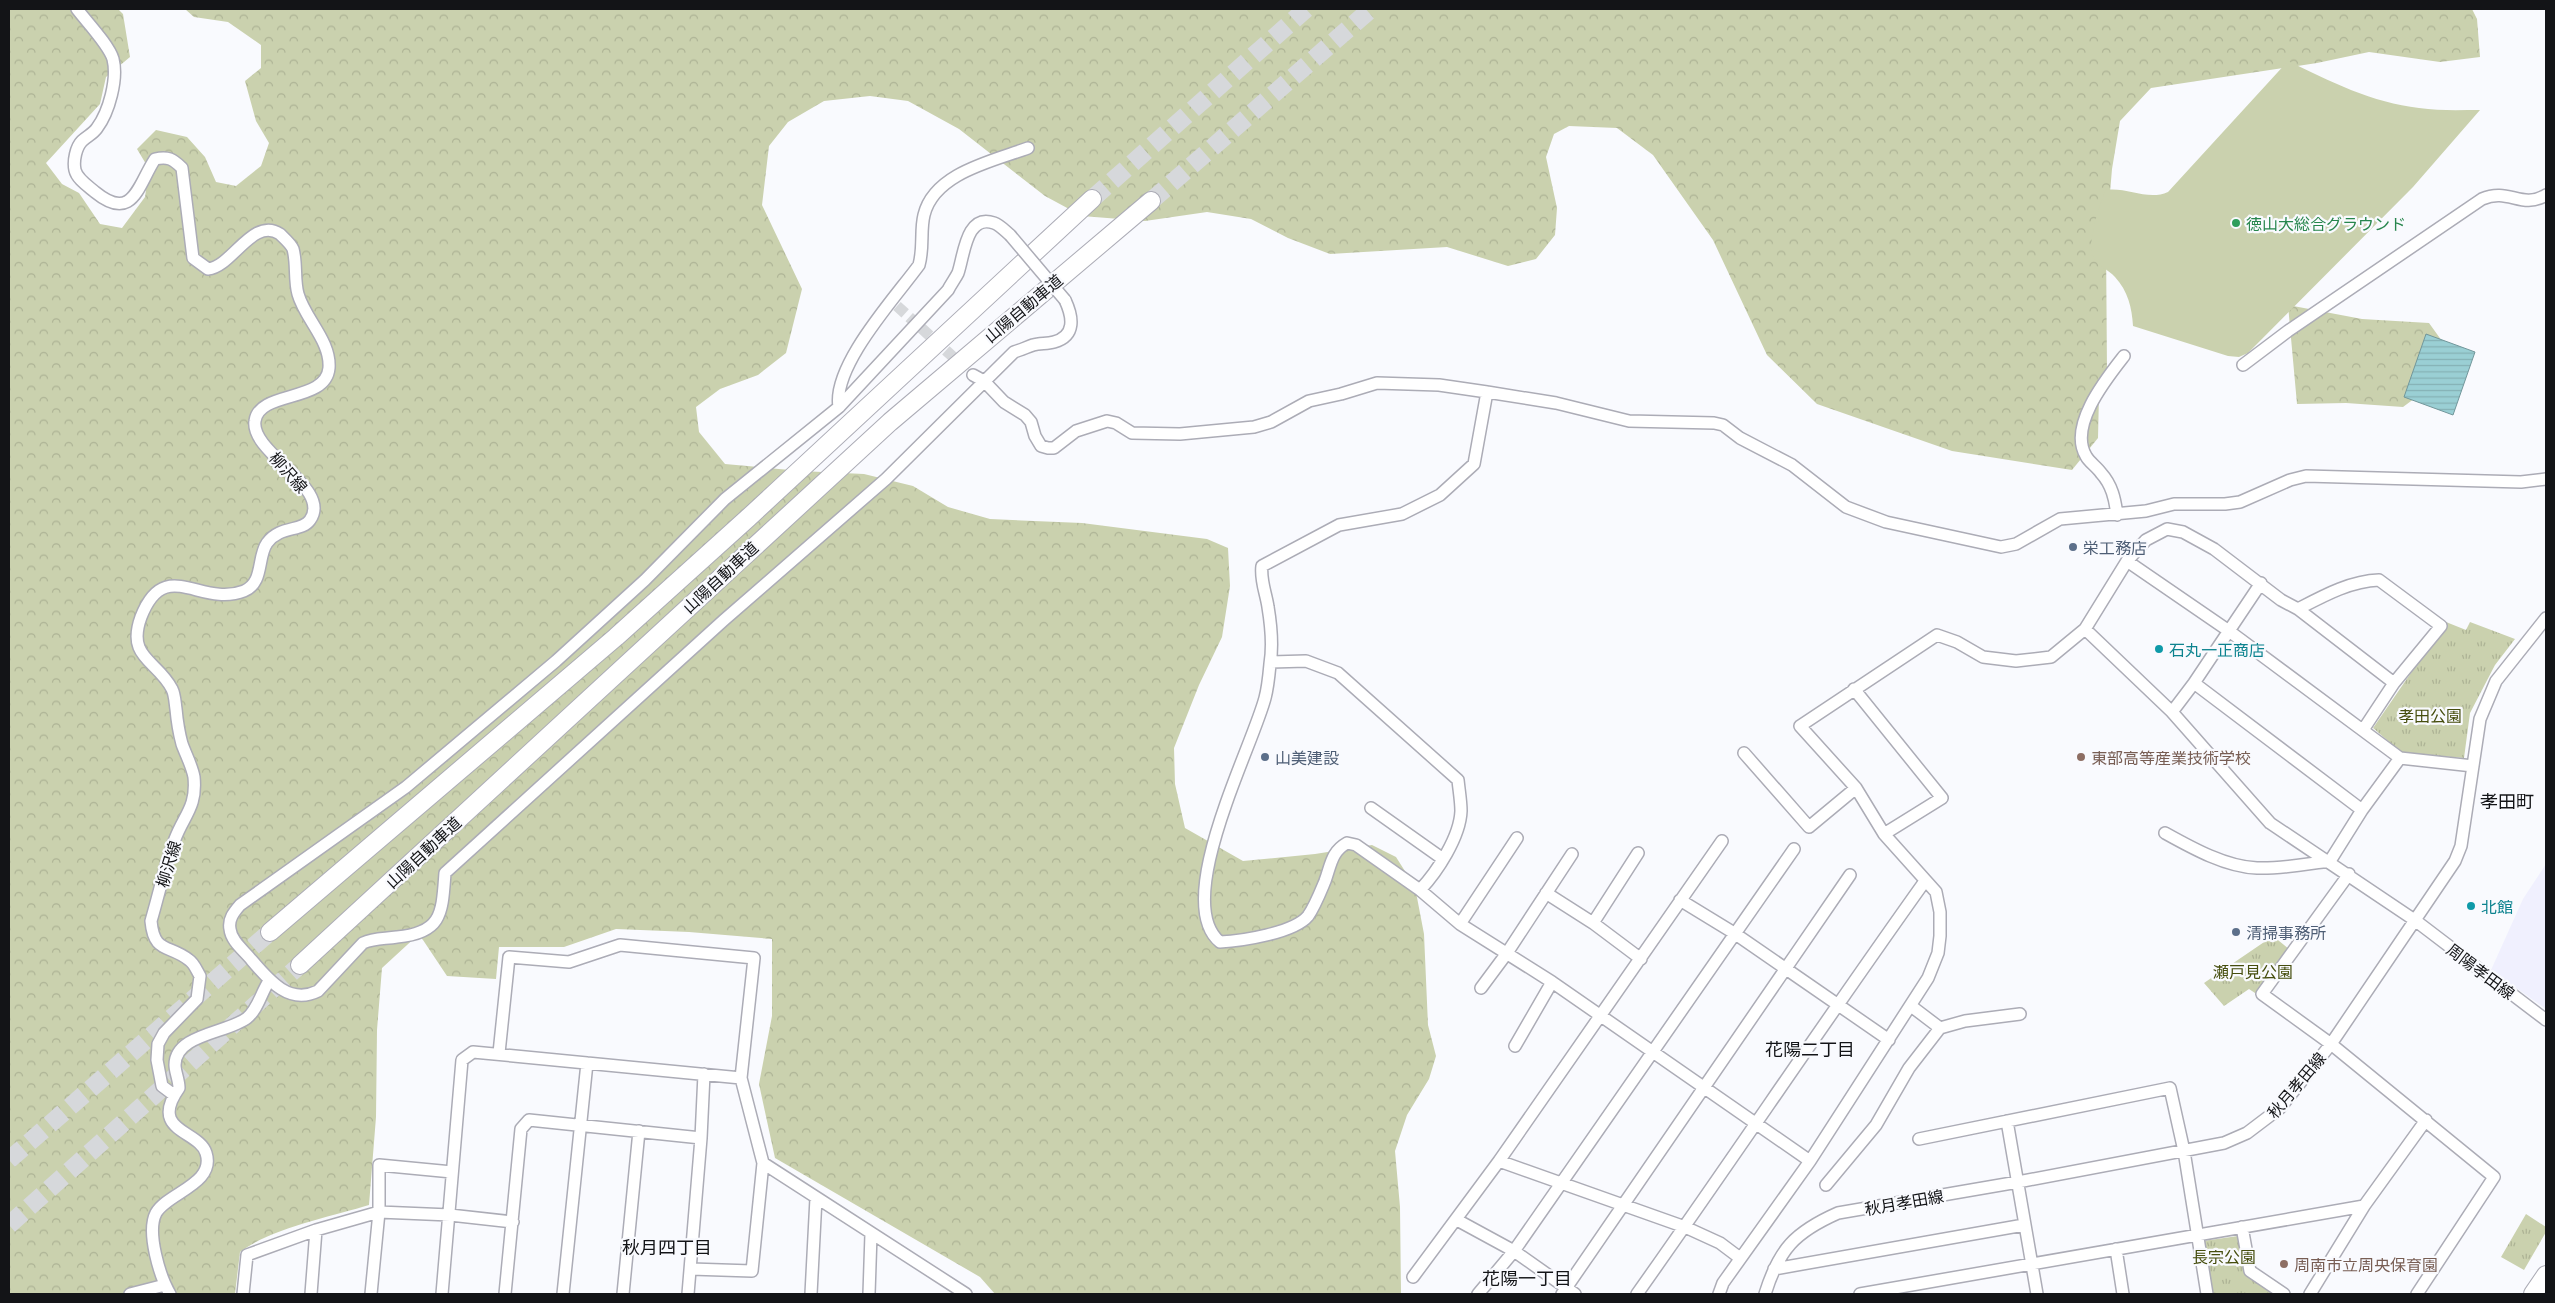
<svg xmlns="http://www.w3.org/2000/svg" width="2555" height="1303" font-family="'Exo 2','Noto Sans JP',sans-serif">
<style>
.built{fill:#f0f0fe}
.grass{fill:url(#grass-tufts)}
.forest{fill:url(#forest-crowns)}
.garden{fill:#cad1ae}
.water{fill:url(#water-rules);stroke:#72979b}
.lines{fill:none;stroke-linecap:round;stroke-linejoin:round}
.minor-tunnel{stroke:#d6d8db;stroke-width:11;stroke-dasharray:11 5.5;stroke-linecap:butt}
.highway-tunnel{stroke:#d6d8db;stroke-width:18;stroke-dasharray:18 9;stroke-linecap:butt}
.minor-casing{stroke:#acacb6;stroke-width:14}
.highway-casing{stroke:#acacb6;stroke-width:20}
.minor{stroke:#fff;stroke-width:11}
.highway{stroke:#fff;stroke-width:18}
.minor-bridge-casing{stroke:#acacb6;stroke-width:14;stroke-linecap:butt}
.minor-bridge{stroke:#fff;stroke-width:11}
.leisure-dot{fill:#2e9e5b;stroke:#f9fafe;stroke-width:2}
.service-dot{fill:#5c6f8a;stroke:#f9fafe;stroke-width:2}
.culture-dot{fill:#0f9aa8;stroke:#f9fafe;stroke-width:2}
.education-dot{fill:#8d6e63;stroke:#f9fafe;stroke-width:2}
.labels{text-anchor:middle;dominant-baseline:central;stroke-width:4.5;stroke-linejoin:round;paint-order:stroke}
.leisure-label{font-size:16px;fill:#27864d;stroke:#f9fafe;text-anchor:start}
.street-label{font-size:16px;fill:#131417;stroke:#f9fafe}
.service-label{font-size:16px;fill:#4e5e75;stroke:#f9fafe;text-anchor:start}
.culture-label{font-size:16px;fill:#0d838f;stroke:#f9fafe;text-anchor:start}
.park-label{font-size:16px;fill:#464e0e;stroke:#f9fafe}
.education-label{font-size:16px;fill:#785e54;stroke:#f9fafe;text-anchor:start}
.neighbourhood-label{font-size:18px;fill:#131417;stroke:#f9fafe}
</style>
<defs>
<pattern id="grass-tufts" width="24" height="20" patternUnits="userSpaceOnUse" patternTransform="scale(1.25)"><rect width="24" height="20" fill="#cad1ae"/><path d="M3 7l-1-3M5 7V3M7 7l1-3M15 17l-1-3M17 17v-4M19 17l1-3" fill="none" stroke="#adb395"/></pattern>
<pattern id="forest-crowns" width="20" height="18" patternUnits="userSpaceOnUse" patternTransform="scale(1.25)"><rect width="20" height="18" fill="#cad1ae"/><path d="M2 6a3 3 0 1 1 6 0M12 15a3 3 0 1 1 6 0" fill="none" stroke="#adb395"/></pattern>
<pattern id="water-rules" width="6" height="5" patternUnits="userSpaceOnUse" patternTransform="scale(1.25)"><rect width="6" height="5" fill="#9acfd4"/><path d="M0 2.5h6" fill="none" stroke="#84b1b5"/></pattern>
</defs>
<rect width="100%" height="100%" fill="#f9fafe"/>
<path class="built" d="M 2546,864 L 2546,1009 L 2491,970 L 2523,899 Z"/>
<path class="grass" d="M 2446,622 L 2466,630 L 2470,622 L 2515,639 L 2495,665 L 2470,713 L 2464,758 L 2402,753 L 2373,728 Z
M 2273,936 L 2290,950 L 2258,995 L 2249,989 L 2224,1006 L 2204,983 Z
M 2526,1214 L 2546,1227 L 2546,1232 L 2524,1270 L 2501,1257 Z
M 2238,1236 L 2244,1271 L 2275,1294 L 2212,1294 L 2203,1241 Z"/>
<path class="forest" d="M 9,9 L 118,9 L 123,14 L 130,57 L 106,77 L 100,104 L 46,163 L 62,184 L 79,193 L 100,224 L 122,228 L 145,197 L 149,169 L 137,149 L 156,130 L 187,137 L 205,157 L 216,182 L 236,186 L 261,166 L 269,143 L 256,121 L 245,81 L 261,68 L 261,45 L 228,22 L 194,17 L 185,9 L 2472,9 L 2477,19 L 2480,57 L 2440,62 L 2369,52 L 2317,63 L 2151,88 L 2120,121 L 2112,169 L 2106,240 L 2107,372 L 2099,395 L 2098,438 L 2072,470 L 1952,451 L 1817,404 L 1767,355 L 1713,240 L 1653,155 L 1617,128 L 1569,126 L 1554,134 L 1546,157 L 1557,208 L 1555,235 L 1536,259 L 1508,266 L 1447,247 L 1330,254 L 1288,238 L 1251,219 L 1207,212 L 1145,221 L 1082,216 L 1045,196 L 959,129 L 908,101 L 870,96 L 824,101 L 788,122 L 769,146 L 762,205 L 802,289 L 786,353 L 758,375 L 720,389 L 696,407 L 699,432 L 725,464 L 801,471 L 864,474 L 913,486 L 948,507 L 990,519 L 1082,523 L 1207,539 L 1228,548 L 1230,586 L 1222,637 L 1199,685 L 1174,748 L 1175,784 L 1185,828 L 1243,861 L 1315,854 L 1372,845 L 1396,857 L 1415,887 L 1424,934 L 1428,1025 L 1436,1056 L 1429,1079 L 1407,1115 L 1395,1151 L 1400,1207 L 1401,1294 L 995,1294 L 980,1277 L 775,1158 L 759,1084 L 772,1016 L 772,939 L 689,932 L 616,929 L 564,947 L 499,947 L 496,979 L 447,976 L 419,934 L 382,968 L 377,1030 L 376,1117 L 369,1205 C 333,1216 269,1229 240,1252 L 235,1294 L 9,1294 Z
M 2288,305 L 2362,319 L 2429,323 L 2447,348 L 2434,384 L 2403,407 L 2346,403 L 2297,404 Z"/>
<path class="garden" d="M 2288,61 C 2329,81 2373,103 2419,108 C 2439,111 2460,110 2480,110 L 2413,187 L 2248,353 L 2239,357 L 2228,356 L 2133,326 C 2132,308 2128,291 2115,277 C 2108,269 2098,267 2093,256 C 2087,244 2100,202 2106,190 C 2127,187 2148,201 2168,192 Z"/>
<path class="water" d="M 2426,334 L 2475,352 L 2453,415 L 2404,397 Z"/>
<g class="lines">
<path class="minor-tunnel" d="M 897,306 L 973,375"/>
<path class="highway-tunnel" d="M 1092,199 L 1306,9
M 1151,201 L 1371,9
M 9,1160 L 270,932
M 9,1225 L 300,965"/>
<g class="minor-casing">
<path id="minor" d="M 77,9 C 86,21 109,45 113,59 C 118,79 109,112 97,128 C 93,134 87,136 82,141 C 76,147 73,161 75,170 C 77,179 88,186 95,192 C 133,223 138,185 155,159 C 168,156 173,159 182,168 L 193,258 L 208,269 C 232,267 253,216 280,234 C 284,238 291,244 293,249 C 297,263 294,280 298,294 C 305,319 331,341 329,368 C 326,403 259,390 255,421 C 250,453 333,488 310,520 C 302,532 280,525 267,543 C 257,557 264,583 244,591 C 200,608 165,555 141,617 C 126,658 157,660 172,689 C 175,695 175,703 176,709 C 177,720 179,733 182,744 C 186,755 192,766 194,777 C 197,807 184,815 175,839 C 165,865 159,894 151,921 C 154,954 169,944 189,960 C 194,963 197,971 200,976 L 197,999 L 164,1033 L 158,1044 L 157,1060 L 162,1086 L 174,1095
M 1028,148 C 993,161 934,173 924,215 C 920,231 924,247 919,265 C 895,298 832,366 839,407 L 725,499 L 645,580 L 556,661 L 406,787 L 240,905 C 234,912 228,919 230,929 C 231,940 242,949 249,957 C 267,978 288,1006 318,991 L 363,943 C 374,938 385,939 397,937 C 443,933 442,912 445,873 L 724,620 L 886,479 L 1014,352 C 1021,350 1027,347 1033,345 C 1040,343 1047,344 1054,342 C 1076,336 1073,317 1065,300
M 2243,365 L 2288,331 L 2482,199 C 2509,187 2521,210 2546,195
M 973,375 L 984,381 L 1004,402 L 1025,415 L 1031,422 L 1035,436 L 1041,446 L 1048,448 L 1054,448 L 1076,431 L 1107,421 L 1116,423 L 1132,433 L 1180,434 L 1254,427 L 1271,422 L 1309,401 L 1341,394 L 1377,383 L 1439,385 L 1487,392 L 1556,403 L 1629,421 L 1714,423 L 1723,425 L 1740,438 L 1792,465 L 1846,507 L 1886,522 L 2001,547 L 2016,544 L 2060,519 L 2146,511 L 2174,504 L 2225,504 L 2240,502 L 2290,480 L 2306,476 L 2521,482 L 2546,479
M 1487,392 L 1474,464 L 1440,495 L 1402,514 L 1339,525 L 1262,566 C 1260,580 1266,593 1268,607 C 1271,625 1273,646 1270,664 C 1269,675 1268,687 1265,698 C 1252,748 1171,902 1220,942 C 1241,941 1294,933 1308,916 C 1315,906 1320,893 1325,881 C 1331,865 1331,852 1347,843 L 1356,845 L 1420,890 L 1460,924 L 1552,982 L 1810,1161
M 839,407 L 948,290 C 951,284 955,279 958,273 C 964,256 966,213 994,223 C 1000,225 1005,231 1010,235
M 2117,515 C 2115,499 2112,485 2101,473 C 2097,467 2089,462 2086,456 C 2068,426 2106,379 2124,356
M 2127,561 L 2229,631 L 2400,758 L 2473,766
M 2298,609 C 2323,596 2350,581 2379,580 L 2441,626 L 2394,683 L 2363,730
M 2085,629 L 2172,712 L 2270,823 L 2416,921 L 2546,1020
M 1271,662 L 1306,661 L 1338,673 L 1458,780 C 1459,790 1461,801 1461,811 C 1460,837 1437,872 1420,890
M 2194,683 L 2362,810
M 1854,689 L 1942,798 L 1884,834
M 2172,712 L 2194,683 L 2261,583
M 1744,753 L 1809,827 L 1856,788
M 1371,808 L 1443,859
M 2165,833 C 2192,848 2226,867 2257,868 C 2281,869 2306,864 2330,861
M 2330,861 L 2362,810 L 2400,758
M 2349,874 L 2262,994 L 2331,1044 L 2494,1177 L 2417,1294
M 1546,893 L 1593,923 L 1641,959
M 1680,900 L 1734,933 L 1889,1040
M 1593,923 L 1638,853
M 1460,924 L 1517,838
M 1481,988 L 1507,953 L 1572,854
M 1911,1006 L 1940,1028 L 1965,1021 L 2020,1014
M 1515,1046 L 1552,982
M 499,1053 L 509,957 L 569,962 L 620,945 L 754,958 L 741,1078 L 763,1163 L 752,1271 L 691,1269
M 2007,1121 L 2037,1294
M 1919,1139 L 2170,1088 L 2184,1151 L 2207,1294
M 1499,1161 L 1685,1227 L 1720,1243 L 1740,1258
M 763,1163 L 966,1294
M 1826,1185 L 1876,1125 L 1909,1068 L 1940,1028
M 1457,1220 L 1514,1251 L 1575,1294
M 2242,1227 L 2250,1271 L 2284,1294
M 2116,1249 L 2123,1294
M 1774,1269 L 2024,1225
M 1413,1277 L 1499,1161 L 1722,841
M 130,1294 L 165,1285
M 170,1294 C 160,1277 146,1232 156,1213 C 167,1193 216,1184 206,1153 C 199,1130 148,1132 179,1088 C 179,1080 175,1072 175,1065 C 175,1034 228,1033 247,1018 C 258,1009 261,993 269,981
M 243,1294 L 247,1255 L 316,1230 L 379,1212 L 450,1215 L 513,1222
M 311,1294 L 316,1230
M 371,1294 L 379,1212 L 379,1165 L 452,1172
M 442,1294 L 462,1060 L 473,1052 L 741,1078
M 505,1294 L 521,1129 L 529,1120 L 701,1138
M 563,1294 L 587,1063
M 623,1294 L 639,1131
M 688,1294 L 701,1138 L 704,1074
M 811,1294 L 816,1198
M 869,1294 L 871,1234
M 1478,1294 L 1514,1251 L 1794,849
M 1562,1294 L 1850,875
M 1637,1294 C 1734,1157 1827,1018 1925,881
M 1719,1294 L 1723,1283 L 1810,1161 L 1928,978 L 1938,953 L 1940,936 L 1940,912 L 1936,892 L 1884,834 L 1856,788 L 1800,726 L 1937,635 L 1957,642 L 1983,657 L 2016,661 L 2051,657 L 2085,629 L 2127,561 L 2146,540 L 2167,529 L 2183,532 L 2214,549 L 2281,600 L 2298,609 L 2394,683
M 1765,1294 C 1779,1249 1795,1232 1838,1213 L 2018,1182 L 2224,1143 L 2247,1133 L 2280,1108 L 2331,1044 L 2455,861 L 2461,846 L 2480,719 L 2496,681 L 2546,618
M 1860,1294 L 2364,1206
M 2310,1294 L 2364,1206 L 2426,1120"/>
</g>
<g class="highway-casing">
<path id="highway" d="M 270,932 L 616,637 L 748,518 L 1092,199
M 300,965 L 890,422 L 1151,201
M 2533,1294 L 2546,1275"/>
</g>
<use href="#minor" class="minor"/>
<use href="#highway" class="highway"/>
<g class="minor-bridge-casing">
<path id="minor-bridge" d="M 1010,235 L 1065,300"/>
</g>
<use href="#minor-bridge" class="minor-bridge"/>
</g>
<circle class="leisure-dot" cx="2236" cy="223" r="5"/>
<g class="service-dot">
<circle cx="2073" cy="547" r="5"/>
<circle cx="1265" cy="757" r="5"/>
<circle cx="2236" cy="932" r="5"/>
</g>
<g class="culture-dot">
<circle cx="2159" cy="649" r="5"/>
<circle cx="2471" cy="906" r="5"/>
</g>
<g class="education-dot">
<circle cx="2081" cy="757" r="5"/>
<circle cx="2284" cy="1264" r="5"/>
</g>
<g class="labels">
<g class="leisure-label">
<text x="2246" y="223">徳山大総合グラウンド</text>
</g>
<g class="street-label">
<text transform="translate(1023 308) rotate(-40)">山陽自動車道</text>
<text transform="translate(289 472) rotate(49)">柳沢線</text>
<text transform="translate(720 577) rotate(-43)">山陽自動車道</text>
<text transform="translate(423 852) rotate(-43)">山陽自動車道</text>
<text transform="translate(168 864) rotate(-73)">柳沢線</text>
<text transform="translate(2481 971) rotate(37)">周陽孝田線</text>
<text transform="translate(2296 1085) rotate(-50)">秋月孝田線</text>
<text transform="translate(1904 1202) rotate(-10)">秋月孝田線</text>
</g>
<g class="service-label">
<text x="2083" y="547">栄工務店</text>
<text x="1275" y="757">山美建設</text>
<text x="2246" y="932">清掃事務所</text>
</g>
<g class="culture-label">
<text x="2169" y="649">石丸一正商店</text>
<text x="2481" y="906">北館</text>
</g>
<g class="park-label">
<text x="2430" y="715">孝田公園</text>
<text x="2253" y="971">瀬戸見公園</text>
<text x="2224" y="1256">長宗公園</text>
</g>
<g class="education-label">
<text x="2091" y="757">東部高等産業技術学校</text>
<text x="2294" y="1264">周南市立周央保育園</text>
</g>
<g class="neighbourhood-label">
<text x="2507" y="801">孝田町</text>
<text x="1810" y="1049">花陽二丁目</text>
<text x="667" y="1247">秋月四丁目</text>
<text x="1527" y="1278">花陽一丁目</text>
</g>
</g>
<rect width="2555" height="1303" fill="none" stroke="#131417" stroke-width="20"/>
</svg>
